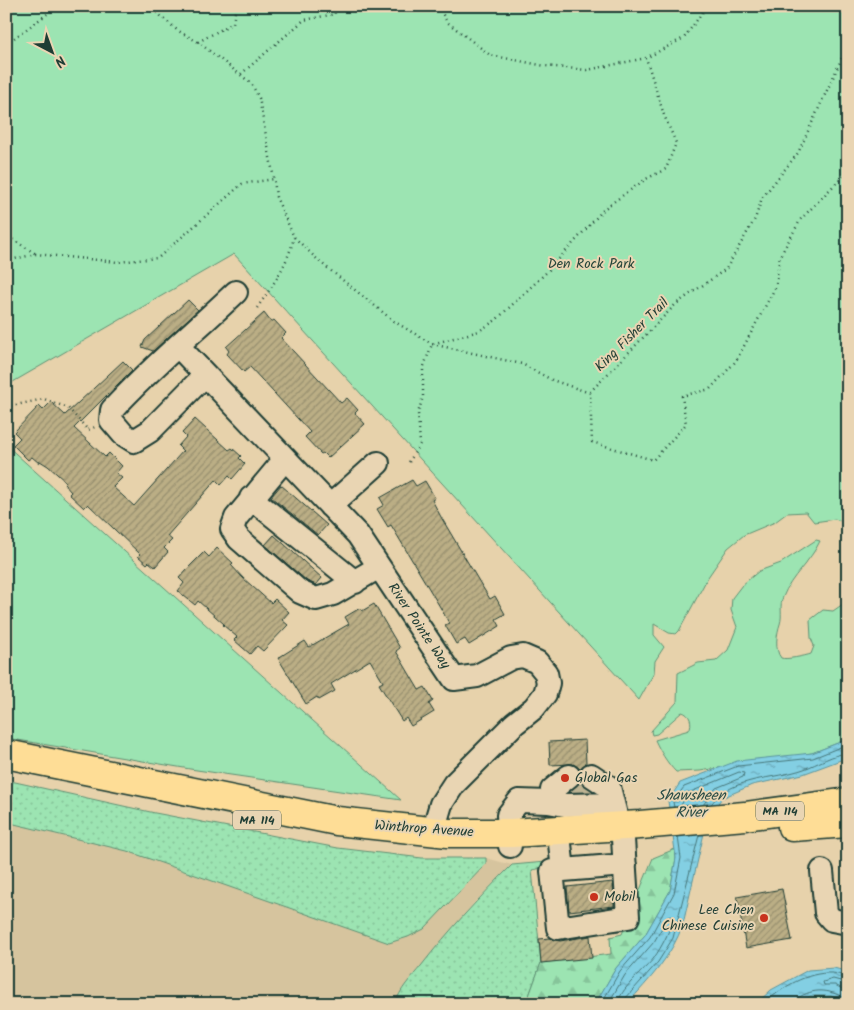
<svg xmlns="http://www.w3.org/2000/svg" width="854" height="1010" font-family="Kalam,sans-serif">
<style>
.built{fill:#d6c49e}
.grass{fill:url(#grass-dots);stroke:#5e9073}
.forest{fill:url(#forest-firs);stroke:#5e9073}
.park{fill:#9ce4b2;stroke:#5e9073}
.water{fill:url(#water-ripples);stroke:#5b959d}
.lines{fill:none;stroke-linecap:round;stroke-linejoin:round}
.shore{stroke:#47777a;stroke-width:1}
.building{fill:url(#building-hatch);stroke:#1f3d34}
.minor-tunnel{stroke:#bfb493;stroke-width:22;stroke-dasharray:22 11;stroke-linecap:butt}
.minor-casing{stroke:#1f3d34;stroke-width:26}
.highway-casing{stroke:#1f3d34;stroke-width:31}
.path{stroke:#1f3d34;stroke-width:2.5;stroke-dasharray:1 4;stroke-linecap:butt}
.minor{stroke:#e9d5b3;stroke-width:22}
.highway{stroke:#fedd96;stroke-width:28}
.poi-dot{fill:#c8321e;stroke:#e9d5b3;stroke-width:2}
.labels{text-anchor:middle;dominant-baseline:central;stroke-width:4;stroke-linejoin:round;paint-order:stroke}
.shield{fill:#e9d5b3;stroke:#5c6b5a;stroke-width:1}
.shield-label{font-size:12px;font-weight:bold;fill:#1f3d34}
.park-label{font-size:14px;fill:#25453a;stroke:#e9d5b3}
.street-label{font-size:14px;fill:#1f3d34;stroke:#e9d5b3}
.poi-label{font-size:14px;fill:#1f3d34;stroke:#e9d5b3;text-anchor:start}
.water-label{font-size:15px;font-style:italic;fill:#294c46;stroke:#e9d5b3}
</style>
<defs>
<pattern id="grass-dots" width="8" height="8" patternUnits="userSpaceOnUse" patternTransform="scale(1.25)"><rect width="8" height="8" fill="#9ce4b2"/><path d="M2 2h.1M6 6h.1" fill="none" stroke="#86c49a" stroke-width="1.8" stroke-linecap="round"/></pattern>
<pattern id="forest-firs" width="22" height="20" patternUnits="userSpaceOnUse" patternTransform="scale(1.25)"><rect width="22" height="20" fill="#9ce4b2"/><path d="M5 1l3.5 6h-7zM16 11l3.5 6h-7z" fill="#86c49a"/></pattern>
<pattern id="water-ripples" width="26" height="14" patternUnits="userSpaceOnUse" patternTransform="scale(1.25)"><rect width="26" height="14" fill="#83cfe3"/><path d="M2 4q2-2 4 0t4 0M15 11q2-2 4 0t4 0" fill="none" stroke="#6ba9b9"/></pattern>
<pattern id="building-hatch" width="6" height="6" patternUnits="userSpaceOnUse" patternTransform="scale(1.25)"><rect width="6" height="6" fill="#bbae85"/><path d="M-1 1l2-2M0 6l6-6M5 7l2-2" fill="none" stroke="#978f6e"/></pattern>
</defs>
<rect width="100%" height="100%" fill="#e7d2ab"/>
<filter id="ink" filterUnits="userSpaceOnUse"><feTurbulence type="fractalNoise" baseFrequency=".02" numOctaves="2"/><feDisplacementMap in="SourceGraphic" scale="10" xChannelSelector="R" yChannelSelector="G"/><feConvolveMatrix kernelMatrix="1 2 1 2 8 2 1 2 1" color-interpolation-filters="sRGB"/></filter>
<g filter="url(#ink)">
<path class="built" d="M 6,822 L 127,851 L 486,864 L 486,858 L 512,865 L 473,904 L 399,994 L 395,1004 L 6,1004 Z"/>
<path class="grass" d="M 6,780 L 155,813 L 338,848 L 422,858 L 486,858 L 486,864 L 424,929 L 408,937 L 389,943 L 127,851 L 6,822 Z
M 546,862 L 543,868 L 532,870 L 541,963 L 526,1004 L 395,1004 C 400,989 411,978 421,966 C 449,930 480,897 512,865 Z"/>
<path class="forest" d="M 675,849 L 676,858 L 670,891 L 645,935 L 616,968 L 595,1004 L 526,1004 L 541,963 L 611,954 L 610,937 L 622,934 L 653,858 Z
M 810,996 L 831,996 L 845,1004 L 799,1004 Z"/>
<path class="park" d="M 6,6 L 848,6 L 848,524 L 835,519 L 814,522 L 806,512 L 787,513 L 775,522 L 744,535 L 728,548 L 708,577 L 679,631 L 676,634 L 669,633 L 654,624 L 654,635 L 664,647 L 655,661 L 654,673 L 639,700 L 234,254 L 6,386 Z
M 6,445 L 401,800 L 190,769 L 6,738 Z
M 816,540 L 820,541 C 811,561 791,576 783,597 C 779,605 783,615 780,624 C 777,633 774,649 781,658 C 786,660 805,656 811,654 L 814,646 L 811,638 L 810,620 L 823,610 L 833,611 L 843,604 L 848,588 L 848,739 L 812,753 L 700,771 L 676,772 C 667,763 660,751 655,740 L 689,730 C 693,723 690,714 682,712 L 657,734 L 652,735 L 651,731 L 677,702 L 678,673 L 698,663 L 716,661 L 728,650 L 737,627 L 731,610 L 732,598 L 742,585 L 759,571 L 781,563 Z"/>
<path class="water" d="M 848,739 L 848,757 L 846,758 L 803,774 L 752,785 L 722,798 L 708,816 L 683,924 C 672,956 650,979 627,1004 L 595,1004 L 616,968 L 645,935 L 670,891 L 676,858 L 668,801 L 680,783 L 737,761 L 812,753 Z
M 834,968 L 848,972 L 848,1004 L 831,996 L 810,996 L 799,1004 L 756,1004 L 771,990 L 808,970 Z"/>
<g class="lines">
<path class="shore" d="M 711,804 C 733,776 773,780 804,769 C 818,764 833,754 848,753
M 674,807 L 673,802 L 684,787 L 738,766 L 813,758 L 848,744
M 680,807 L 688,793 L 739,772 L 744,773 L 743,777 L 716,788 L 703,805
M 848,983 L 833,979 L 823,982 L 824,985 L 835,985 L 848,992
M 601,1004 L 620,971 L 650,937 L 674,893 L 681,858 L 678,837
M 608,1004 L 625,975 L 654,942 L 668,917 L 671,916 L 673,919 C 669,933 662,946 654,958 C 645,970 619,989 618,1004
M 624,1004 L 625,999 L 658,962 L 673,938 L 699,835
M 764,1004 C 782,987 807,972 832,973 C 837,973 842,976 848,977
M 797,1004 L 798,998 C 813,988 829,989 844,998 L 847,1004"/>
</g>
<path class="building" d="M 188,300 L 198,310 L 153,351 L 142,347 L 145,340 Z
M 264,313 L 271,322 L 274,320 L 286,333 L 281,338 L 341,403 L 347,398 L 358,410 L 355,413 L 365,424 L 328,458 L 323,453 L 321,454 L 305,437 L 310,432 L 250,367 L 244,372 L 227,354 L 229,351 L 226,347 Z
M 123,361 L 132,370 L 74,428 L 105,457 L 109,453 L 122,466 L 116,473 L 122,478 L 113,487 L 134,506 L 183,451 L 178,446 L 186,437 L 182,433 L 195,419 L 229,450 L 232,448 L 241,456 L 239,458 L 245,464 L 232,479 L 229,476 L 221,485 L 216,480 L 167,536 L 172,540 L 164,548 L 168,552 L 155,567 L 149,562 L 147,564 L 138,556 L 140,554 L 88,504 L 84,508 L 69,494 L 71,492 L 64,484 L 66,482 L 48,466 L 40,461 L 39,463 L 32,457 L 28,460 L 13,445 L 20,438 L 14,432 L 39,406 L 43,410 L 51,402 L 65,415 Z
M 412,480 L 416,486 L 425,481 L 435,498 L 432,500 L 441,517 L 480,583 L 490,599 L 495,596 L 505,614 L 496,619 L 500,626 L 469,645 L 465,639 L 456,644 L 445,625 L 449,623 L 440,607 L 391,525 L 388,527 L 377,509 L 384,505 L 380,498 Z
M 281,485 L 327,525 L 318,535 L 271,497 Z
M 274,535 L 322,578 L 316,585 L 307,581 L 265,545 Z
M 217,548 L 233,563 L 231,565 L 243,578 L 271,603 L 275,599 L 289,612 L 282,620 L 288,625 L 263,651 L 257,646 L 250,654 L 234,640 L 237,637 L 223,625 L 224,624 L 198,601 L 195,605 L 178,591 L 184,583 L 179,578 L 187,569 L 204,552 L 209,557 Z
M 374,604 L 400,648 L 396,651 L 419,690 L 425,687 L 433,701 L 429,704 L 434,712 L 411,726 L 406,718 L 402,721 L 390,702 L 379,684 L 383,682 L 370,660 L 331,684 L 335,691 L 319,700 L 317,697 L 306,704 L 278,658 L 305,641 L 309,647 L 349,624 L 345,617 L 360,608 L 362,611 Z
M 585,740 L 586,763 L 580,769 L 573,764 L 550,765 L 549,742 Z
M 580,782 L 584,786 L 591,791 L 571,792 Z
M 613,882 L 614,906 L 569,911 L 567,887 Z
M 782,889 L 792,940 L 746,948 L 737,897 Z
M 590,936 L 592,958 L 541,963 L 539,939 L 550,938 L 560,941 Z"/>
<g class="lines">
<path class="minor-tunnel" d="M 570,789 L 591,788"/>
<g class="minor-casing">
<path id="minor" d="M 179,347 L 358,535 L 454,679 L 477,676 L 511,658 L 523,656 L 537,662 L 546,673 L 548,683 L 545,694 L 534,708 L 514,724 L 454,784 L 441,804 L 433,831
M 205,375 L 150,431 L 134,441 L 123,434 L 111,420 L 112,410 C 150,368 195,331 236,292
M 285,459 L 236,518 L 232,529 L 239,539 L 300,592 L 316,599 L 333,594 L 379,567
M 251,498 L 355,582
M 330,506 L 378,463
M 591,775 L 609,787 L 617,819
M 552,790 L 569,776
M 560,844 L 563,870 L 552,871 L 558,928 L 628,917 L 623,839
M 510,846 L 508,815 L 519,801 L 548,802 L 565,805 L 612,804
M 563,870 L 625,865
M 822,871 L 826,913 L 832,920 L 848,923"/>
</g>
<g class="highway-casing">
<path id="highway" d="M 6,754 L 337,821 L 448,833 L 511,833 L 640,825 L 745,816 L 848,802
M 792,827 L 848,823"/>
</g>
<path class="path" d="M 149,6 L 177,30 L 198,42 L 251,83 L 259,98 L 274,179
M 438,6 L 447,22 L 490,55 L 545,66 L 587,70 L 646,58 L 684,38 L 707,6
M 198,42 L 233,23 L 236,6
M 6,44 L 58,6
M 241,74 L 304,20 L 335,14 L 334,6
M 6,232 L 12,239 L 36,254
M 6,261 L 36,254 L 118,262 L 158,258 L 242,184 L 274,179 L 276,197 L 294,237 L 320,262 L 395,322 L 432,344 L 522,364 L 552,380 L 590,393 L 592,442 L 653,460 L 686,424 L 682,396 L 710,389 L 736,361 L 775,288 L 780,256 L 801,219 L 848,171
M 257,308 C 273,285 288,264 294,237
M 590,392 L 676,304 L 726,269 L 755,219 L 762,198 L 798,153 L 848,45
M 6,407 L 44,399 L 68,408 L 88,430 L 95,427
M 409,462 L 420,444 L 418,413 L 423,397 L 423,369 L 432,344 L 479,331 L 496,320 L 548,271 L 605,208 L 646,179 L 666,169 L 676,143 L 664,115 L 646,58"/>
<use href="#minor" class="minor"/>
<use href="#highway" class="highway"/>
</g>
</g>
<g class="poi-dot">
<circle cx="565" cy="778" r="5"/>
<circle cx="594" cy="897" r="5"/>
<circle cx="764" cy="918" r="5"/>
</g>
<g class="labels">
<g class="shield">
<rect x="756" y="801.5" width="48" height="19" rx="4"/>
<rect x="233" y="810.5" width="48" height="19" rx="4"/>
</g>
<g class="shield-label">
<text x="780" y="811">MA 114</text>
<text x="257" y="820">MA 114</text>
</g>
<g class="park-label">
<text x="591" y="264">Den Rock Park</text>
</g>
<g class="street-label">
<text transform="translate(632 335) rotate(-45)">King Fisher Trail</text>
<text transform="translate(419 626) rotate(56)">River Pointe Way</text>
<text transform="translate(424 829) rotate(4)">Winthrop Avenue</text>
</g>
<g class="poi-label">
<text x="575" y="778">Global Gas</text>
<text x="604" y="897">Mobil</text>
<text x="754" y="910" text-anchor="end">Lee Chen<tspan x="754" dy="16">Chinese Cuisine</tspan></text>
</g>
<g class="water-label">
<text x="691" y="796">Shawsheen<tspan x="691" dy="17">River</tspan></text>
</g>
</g>
<rect width="854" height="1010" fill="none" stroke="#e9d5b3" stroke-width="25"/>
<rect x="12" y="12" width="829" height="985" fill="none" stroke="#1f3d34" stroke-width="2" filter="url(#ink)"/>
<g transform="translate(52 52) rotate(139)" stroke="#e9d5b3" stroke-width="4" paint-order="stroke">
<path d="M0-4L9 19L0 12L-9 19Z" fill="#1f3d34"/>
<text y="-8" font-size="14" font-weight="bold" text-anchor="middle" fill="#1f3d34">N</text>
</g>
</svg>
